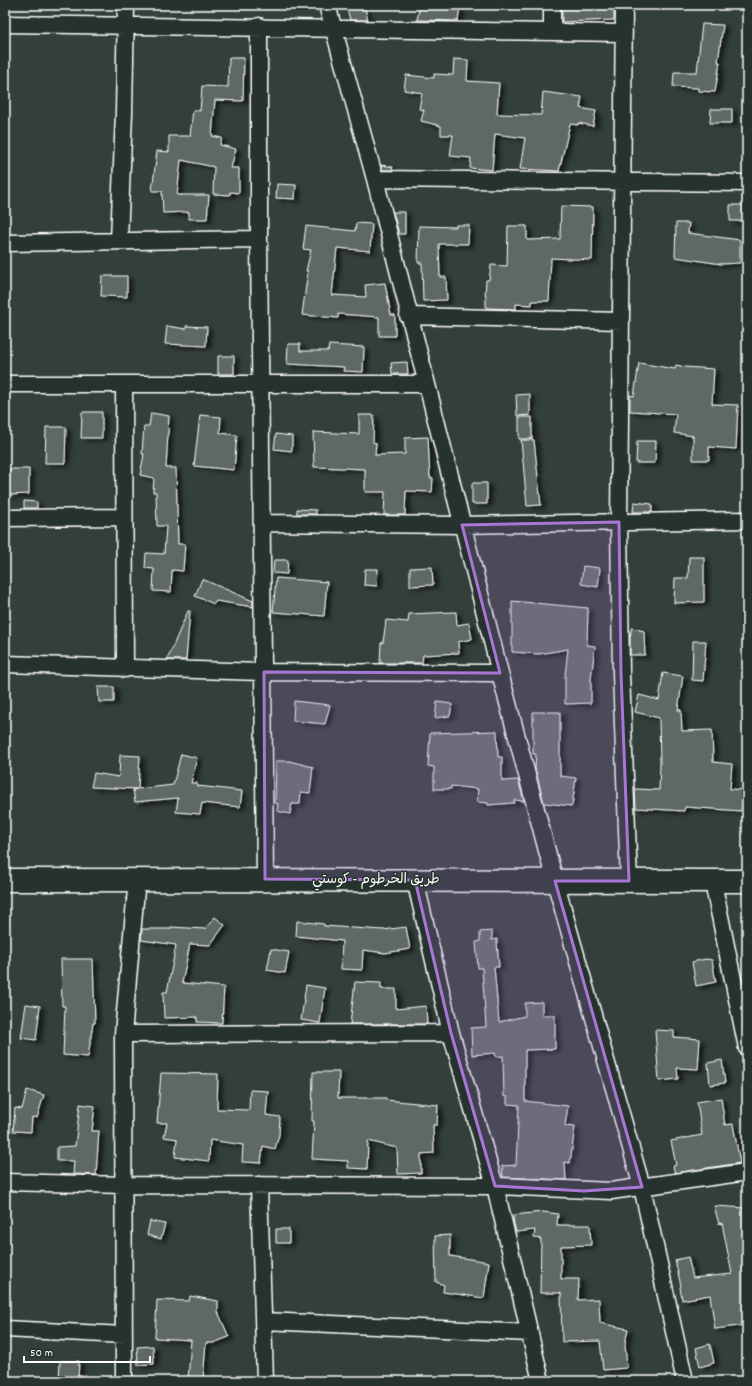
<svg xmlns="http://www.w3.org/2000/svg" width="752" height="1386" font-family="Dekko,'Playpen Sans Arabic',sans-serif">
<style>
.building{fill:#5f6964;stroke:#fff;filter:url(#shadow)}
.lines{fill:none;stroke-linecap:round;stroke-linejoin:round}
.minor-casing{stroke:#fff;stroke-width:19}
.trunk-casing{stroke:#fff;stroke-width:25}
.minor{stroke:#26332d;stroke-width:16}
.trunk{stroke:#26332d;stroke-width:22}
.marked{fill:#a976d5;fill-opacity:0.2;stroke:#a976d5;stroke-width:3;stroke-linejoin:round}
.labels{text-anchor:middle;dominant-baseline:central;stroke-width:3;stroke-linejoin:round;paint-order:stroke}
.street-label{font-size:14px;fill:#fff;stroke:#26332d}
</style>
<defs>
<filter id="shadow"><feDropShadow dx="4.5" dy="2.5" stdDeviation="2" flood-color="#0009"/></filter>
</defs>
<rect width="100%" height="100%" fill="#333f3a"/>
<filter id="ink" filterUnits="userSpaceOnUse"><feTurbulence type="fractalNoise" baseFrequency=".025" numOctaves="2"/><feDisplacementMap in="SourceGraphic" scale="8" xChannelSelector="R" yChannelSelector="G"/><feConvolveMatrix kernelMatrix="1 2 1 2 8 2 1 2 1" color-interpolation-filters="sRGB"/></filter>
<g filter="url(#ink)">
<path class="building" d="M 346,5 L 364,5 L 368,20 L 350,20 Z
M 420,5 L 460,8 L 458,21 L 417,20 Z
M 562,8 L 614,9 L 614,20 L 562,22 Z
M 702,24 L 723,25 L 718,62 L 720,62 L 715,92 L 698,91 L 698,88 L 673,87 L 674,72 L 697,72 Z
M 229,58 L 244,58 L 243,101 L 215,100 L 212,136 L 222,138 L 220,145 L 236,149 L 231,168 L 239,168 L 239,193 L 230,192 L 230,195 L 213,194 L 214,167 L 181,160 L 177,195 L 209,195 L 207,219 L 189,219 L 189,212 L 163,213 L 162,191 L 152,191 L 157,151 L 169,152 L 169,136 L 190,136 L 193,110 L 200,111 L 202,86 L 228,87 Z
M 454,59 L 468,60 L 467,81 L 499,83 L 497,114 L 541,115 L 543,92 L 582,97 L 580,108 L 596,111 L 593,126 L 578,123 L 578,125 L 570,124 L 559,171 L 520,169 L 525,138 L 495,134 L 492,170 L 470,168 L 471,158 L 450,156 L 453,135 L 441,135 L 441,126 L 421,121 L 424,110 L 419,109 L 422,93 L 404,90 L 406,75 L 434,78 L 434,74 L 453,75 Z
M 711,109 L 732,109 L 732,123 L 710,123 Z
M 381,165 L 393,167 L 392,170 L 382,170 Z
M 277,184 L 296,185 L 295,199 L 276,198 Z
M 730,205 L 744,205 L 744,221 L 730,221 Z
M 561,206 L 593,207 L 592,260 L 551,258 L 549,301 L 532,301 L 532,305 L 516,304 L 516,309 L 486,308 L 486,296 L 485,296 L 486,280 L 489,280 L 491,265 L 507,266 L 508,226 L 527,226 L 527,240 L 560,239 Z
M 393,212 L 405,212 L 405,234 L 399,234 Z
M 356,223 L 372,224 L 370,251 L 337,248 L 332,295 L 366,297 L 365,285 L 385,283 L 391,315 L 395,315 L 395,336 L 379,336 L 379,317 L 338,314 L 338,318 L 302,315 L 308,271 L 306,271 L 311,250 L 303,249 L 306,226 L 355,231 Z
M 676,223 L 689,223 L 688,233 L 740,240 L 740,263 L 721,264 L 675,257 Z
M 456,225 L 469,225 L 468,244 L 439,244 L 440,277 L 446,277 L 447,300 L 423,301 L 422,263 L 418,263 L 419,226 L 456,227 Z
M 102,276 L 127,276 L 127,297 L 101,296 Z
M 167,326 L 186,329 L 186,326 L 207,327 L 206,346 L 165,344 Z
M 288,344 L 300,344 L 300,351 L 328,351 L 329,345 L 364,347 L 363,372 L 343,371 L 344,367 L 287,364 Z
M 218,356 L 234,356 L 234,374 L 218,374 Z
M 407,362 L 408,374 L 392,374 L 391,363 Z
M 639,363 L 675,369 L 676,365 L 685,367 L 714,369 L 712,404 L 738,405 L 736,449 L 709,447 L 709,460 L 693,460 L 693,436 L 674,433 L 676,414 L 630,411 L 630,395 L 634,396 Z
M 530,394 L 530,415 L 517,416 L 516,395 Z
M 82,412 L 102,412 L 102,438 L 81,438 Z
M 151,413 L 169,416 L 166,468 L 176,468 L 178,544 L 185,544 L 183,571 L 172,570 L 171,592 L 153,591 L 154,569 L 145,568 L 146,553 L 164,554 L 166,526 L 157,526 L 156,492 L 153,492 L 154,478 L 140,475 L 144,454 L 142,454 L 144,426 L 149,426 Z
M 200,415 L 221,417 L 220,433 L 237,435 L 234,470 L 194,466 Z
M 359,415 L 374,415 L 373,442 L 376,443 L 375,455 L 405,454 L 405,438 L 428,437 L 430,478 L 433,478 L 432,492 L 406,491 L 405,515 L 384,515 L 385,492 L 365,492 L 365,469 L 314,467 L 313,432 L 359,434 Z
M 519,417 L 532,417 L 532,439 L 519,439 Z
M 46,427 L 66,427 L 65,463 L 45,463 Z
M 276,434 L 292,436 L 292,451 L 274,449 Z
M 521,440 L 534,440 L 541,505 L 527,506 Z
M 637,441 L 656,441 L 655,463 L 636,463 Z
M 9,469 L 29,469 L 29,494 L 9,495 Z
M 472,483 L 487,483 L 487,504 L 472,504 Z
M 24,501 L 37,502 L 37,508 L 24,508 Z
M 634,502 L 652,504 L 652,512 L 633,512 Z
M 297,509 L 316,510 L 316,514 L 297,514 Z
M 689,557 L 704,557 L 704,602 L 674,603 L 675,578 L 688,578 Z
M 274,560 L 288,560 L 287,574 L 273,573 Z
M 583,566 L 600,568 L 598,587 L 581,584 Z
M 432,567 L 433,585 L 410,586 L 410,568 Z
M 365,569 L 378,569 L 377,586 L 364,585 Z
M 276,578 L 327,582 L 324,616 L 273,612 Z
M 202,579 L 253,601 L 253,607 L 216,601 L 214,604 L 195,596 Z
M 512,601 L 588,608 L 587,645 L 595,646 L 591,679 L 591,703 L 565,704 L 565,676 L 568,649 L 539,654 L 512,652 Z
M 188,611 L 190,611 L 186,660 L 167,660 Z
M 456,612 L 457,625 L 469,623 L 472,639 L 458,642 L 459,653 L 423,655 L 422,663 L 380,663 L 381,643 L 383,643 L 386,620 L 408,622 L 409,614 Z
M 632,628 L 644,631 L 645,655 L 630,655 L 630,637 Z
M 693,641 L 706,641 L 703,681 L 692,680 Z
M 663,673 L 683,676 L 678,710 L 681,710 L 682,731 L 712,730 L 713,762 L 732,764 L 730,789 L 743,790 L 741,811 L 685,807 L 684,811 L 636,808 L 635,789 L 659,790 L 660,764 L 659,718 L 635,712 L 639,695 L 659,700 Z
M 98,687 L 114,687 L 114,702 L 99,702 Z
M 294,701 L 330,705 L 325,724 L 293,721 Z
M 437,702 L 452,704 L 450,716 L 435,718 Z
M 533,712 L 560,712 L 560,776 L 576,778 L 572,806 L 544,803 L 535,768 L 536,754 L 533,754 Z
M 497,731 L 498,757 L 502,757 L 502,781 L 518,780 L 524,801 L 514,800 L 514,803 L 488,805 L 488,803 L 477,802 L 478,789 L 451,786 L 451,789 L 434,789 L 434,767 L 428,766 L 430,733 Z
M 181,754 L 197,758 L 191,783 L 197,783 L 197,786 L 207,787 L 242,791 L 240,807 L 202,803 L 200,814 L 176,812 L 178,798 L 135,802 L 133,790 L 137,789 L 91,787 L 94,773 L 119,777 L 120,755 L 140,756 L 138,789 L 173,785 Z
M 276,761 L 289,761 L 313,767 L 310,793 L 301,792 L 300,804 L 292,804 L 290,814 L 277,811 L 278,804 L 275,803 Z
M 215,917 L 225,925 L 210,945 L 190,944 L 182,983 L 224,987 L 222,1023 L 197,1022 L 197,1017 L 164,1018 L 163,992 L 167,992 L 176,945 L 141,940 L 142,929 L 171,929 L 171,927 L 205,929 Z
M 297,921 L 324,924 L 324,926 L 383,930 L 406,927 L 410,949 L 385,953 L 363,950 L 362,970 L 341,969 L 342,941 L 296,936 Z
M 492,931 L 492,940 L 497,939 L 497,942 L 499,967 L 494,967 L 499,1022 L 525,1016 L 525,1003 L 542,1002 L 542,1015 L 555,1015 L 555,1049 L 525,1050 L 525,1101 L 568,1106 L 565,1126 L 575,1127 L 570,1163 L 565,1162 L 566,1180 L 503,1177 L 502,1166 L 516,1165 L 519,1105 L 507,1104 L 507,1096 L 504,1097 L 503,1056 L 496,1057 L 495,1053 L 472,1055 L 471,1028 L 486,1027 L 482,968 L 478,968 L 476,942 L 480,941 L 480,932 Z
M 271,949 L 289,952 L 285,973 L 267,970 Z
M 61,959 L 93,959 L 95,1023 L 93,1023 L 88,1057 L 63,1055 L 65,1006 L 62,1006 Z
M 706,959 L 712,960 L 716,982 L 696,986 L 692,962 Z
M 355,982 L 381,983 L 381,989 L 396,989 L 396,1009 L 426,1006 L 427,1024 L 350,1024 Z
M 306,985 L 325,988 L 320,1023 L 301,1020 Z
M 26,1004 L 40,1006 L 36,1040 L 21,1038 Z
M 655,1030 L 674,1031 L 674,1037 L 700,1039 L 698,1069 L 677,1068 L 678,1079 L 659,1081 Z
M 722,1060 L 725,1083 L 710,1085 L 708,1063 Z
M 313,1072 L 339,1072 L 338,1098 L 386,1098 L 386,1100 L 438,1105 L 437,1125 L 433,1125 L 434,1153 L 421,1154 L 421,1173 L 398,1174 L 397,1148 L 368,1141 L 367,1169 L 348,1168 L 348,1161 L 312,1159 L 314,1121 L 312,1121 Z
M 161,1073 L 218,1074 L 217,1109 L 249,1110 L 250,1090 L 268,1091 L 266,1115 L 280,1117 L 279,1135 L 275,1149 L 263,1146 L 261,1163 L 242,1162 L 243,1145 L 210,1140 L 209,1161 L 175,1157 L 177,1139 L 164,1137 L 167,1123 L 157,1123 Z
M 27,1090 L 44,1095 L 37,1118 L 32,1117 L 31,1132 L 13,1131 L 15,1108 L 22,1109 Z
M 721,1098 L 725,1125 L 733,1124 L 740,1163 L 675,1173 L 673,1166 L 676,1165 L 671,1141 L 702,1135 L 697,1102 Z
M 80,1104 L 95,1106 L 92,1131 L 99,1131 L 96,1175 L 73,1174 L 74,1161 L 57,1161 L 57,1147 L 75,1146 Z
M 714,1206 L 747,1208 L 747,1325 L 715,1329 L 710,1295 L 682,1300 L 680,1287 L 681,1286 L 675,1260 L 688,1257 L 693,1278 L 732,1274 L 722,1223 L 719,1224 Z
M 543,1212 L 558,1214 L 557,1225 L 590,1225 L 591,1245 L 561,1246 L 561,1279 L 579,1279 L 578,1300 L 599,1299 L 600,1323 L 628,1329 L 625,1344 L 627,1368 L 603,1370 L 600,1341 L 562,1342 L 561,1293 L 540,1293 L 541,1239 L 534,1238 L 535,1230 L 516,1232 L 514,1224 L 513,1215 Z
M 150,1221 L 165,1224 L 161,1239 L 147,1235 Z
M 276,1229 L 289,1229 L 289,1243 L 276,1243 Z
M 450,1235 L 450,1256 L 489,1262 L 484,1298 L 443,1292 L 444,1285 L 436,1282 L 435,1236 Z
M 190,1296 L 218,1301 L 218,1312 L 229,1337 L 213,1343 L 206,1343 L 203,1381 L 188,1381 L 191,1340 L 155,1338 L 157,1300 L 189,1301 Z
M 710,1344 L 714,1363 L 700,1367 L 696,1348 Z
M 153,1346 L 154,1364 L 138,1365 L 137,1347 Z
M 60,1361 L 79,1361 L 78,1381 L 59,1381 Z"/>
<g class="lines">
<g class="minor-casing">
<path id="minor" d="M 624,5 L 619,522 L 621,673 L 629,881
M 5,24 L 624,33
M 259,26 L 259,239 L 265,879
M 552,32 L 552,5
M 375,179 L 747,183
M 119,241 L 124,113 L 126,5
M 5,243 L 259,239
M 408,316 L 621,321
M 5,384 L 426,384
M 124,385 L 125,669
M 5,518 L 124,517
M 263,523 L 462,525 L 747,520
M 5,664 L 264,672 L 500,673 L 375,179 L 327,5
M 500,673 L 555,881 L 642,1187 L 685,1381
M 415,880 L 451,1033 L 495,1186 L 541,1381
M 713,882 L 747,1048
M 123,1034 L 451,1033
M 5,1182 L 124,1185 L 495,1186 L 611,1191 L 747,1172
M 259,1185 L 265,1381
M 264,1321 L 530,1333
M 5,1329 L 124,1335
M 124,1381 L 123,1034 L 137,879"/>
</g>
<g class="trunk-casing">
<path id="trunk" d="M 5,880 L 747,881"/>
</g>
<use href="#minor" class="minor"/>
<use href="#trunk" class="trunk"/>
</g>
</g>
<path class="marked" d="M 619,522 L 621,673 L 629,881 L 555,881 L 642,1187 L 584,1191 L 495,1186 L 451,1033 L 415,880 L 265,879 L 264,672 L 500,673 L 462,525 Z"/>
<g class="labels">
<g class="street-label">
<text x="376" y="880">طريق الخرطوم - كوستي</text>
</g>
</g>
<rect width="752" height="1386" fill="none" stroke="#26332d" stroke-width="20"/>
<rect x="10" y="10" width="732" height="1366" fill="none" stroke="#fff" stroke-width="1.5" filter="url(#ink)"/>
<path d="M24 1356v6h126v-6" fill="none" stroke="#ffffff" stroke-width="2"/>
<text x="30" y="1356" font-size="12" fill="#ffffff" stroke="#26332d" stroke-width="3" paint-order="stroke">50 m</text>
</svg>
